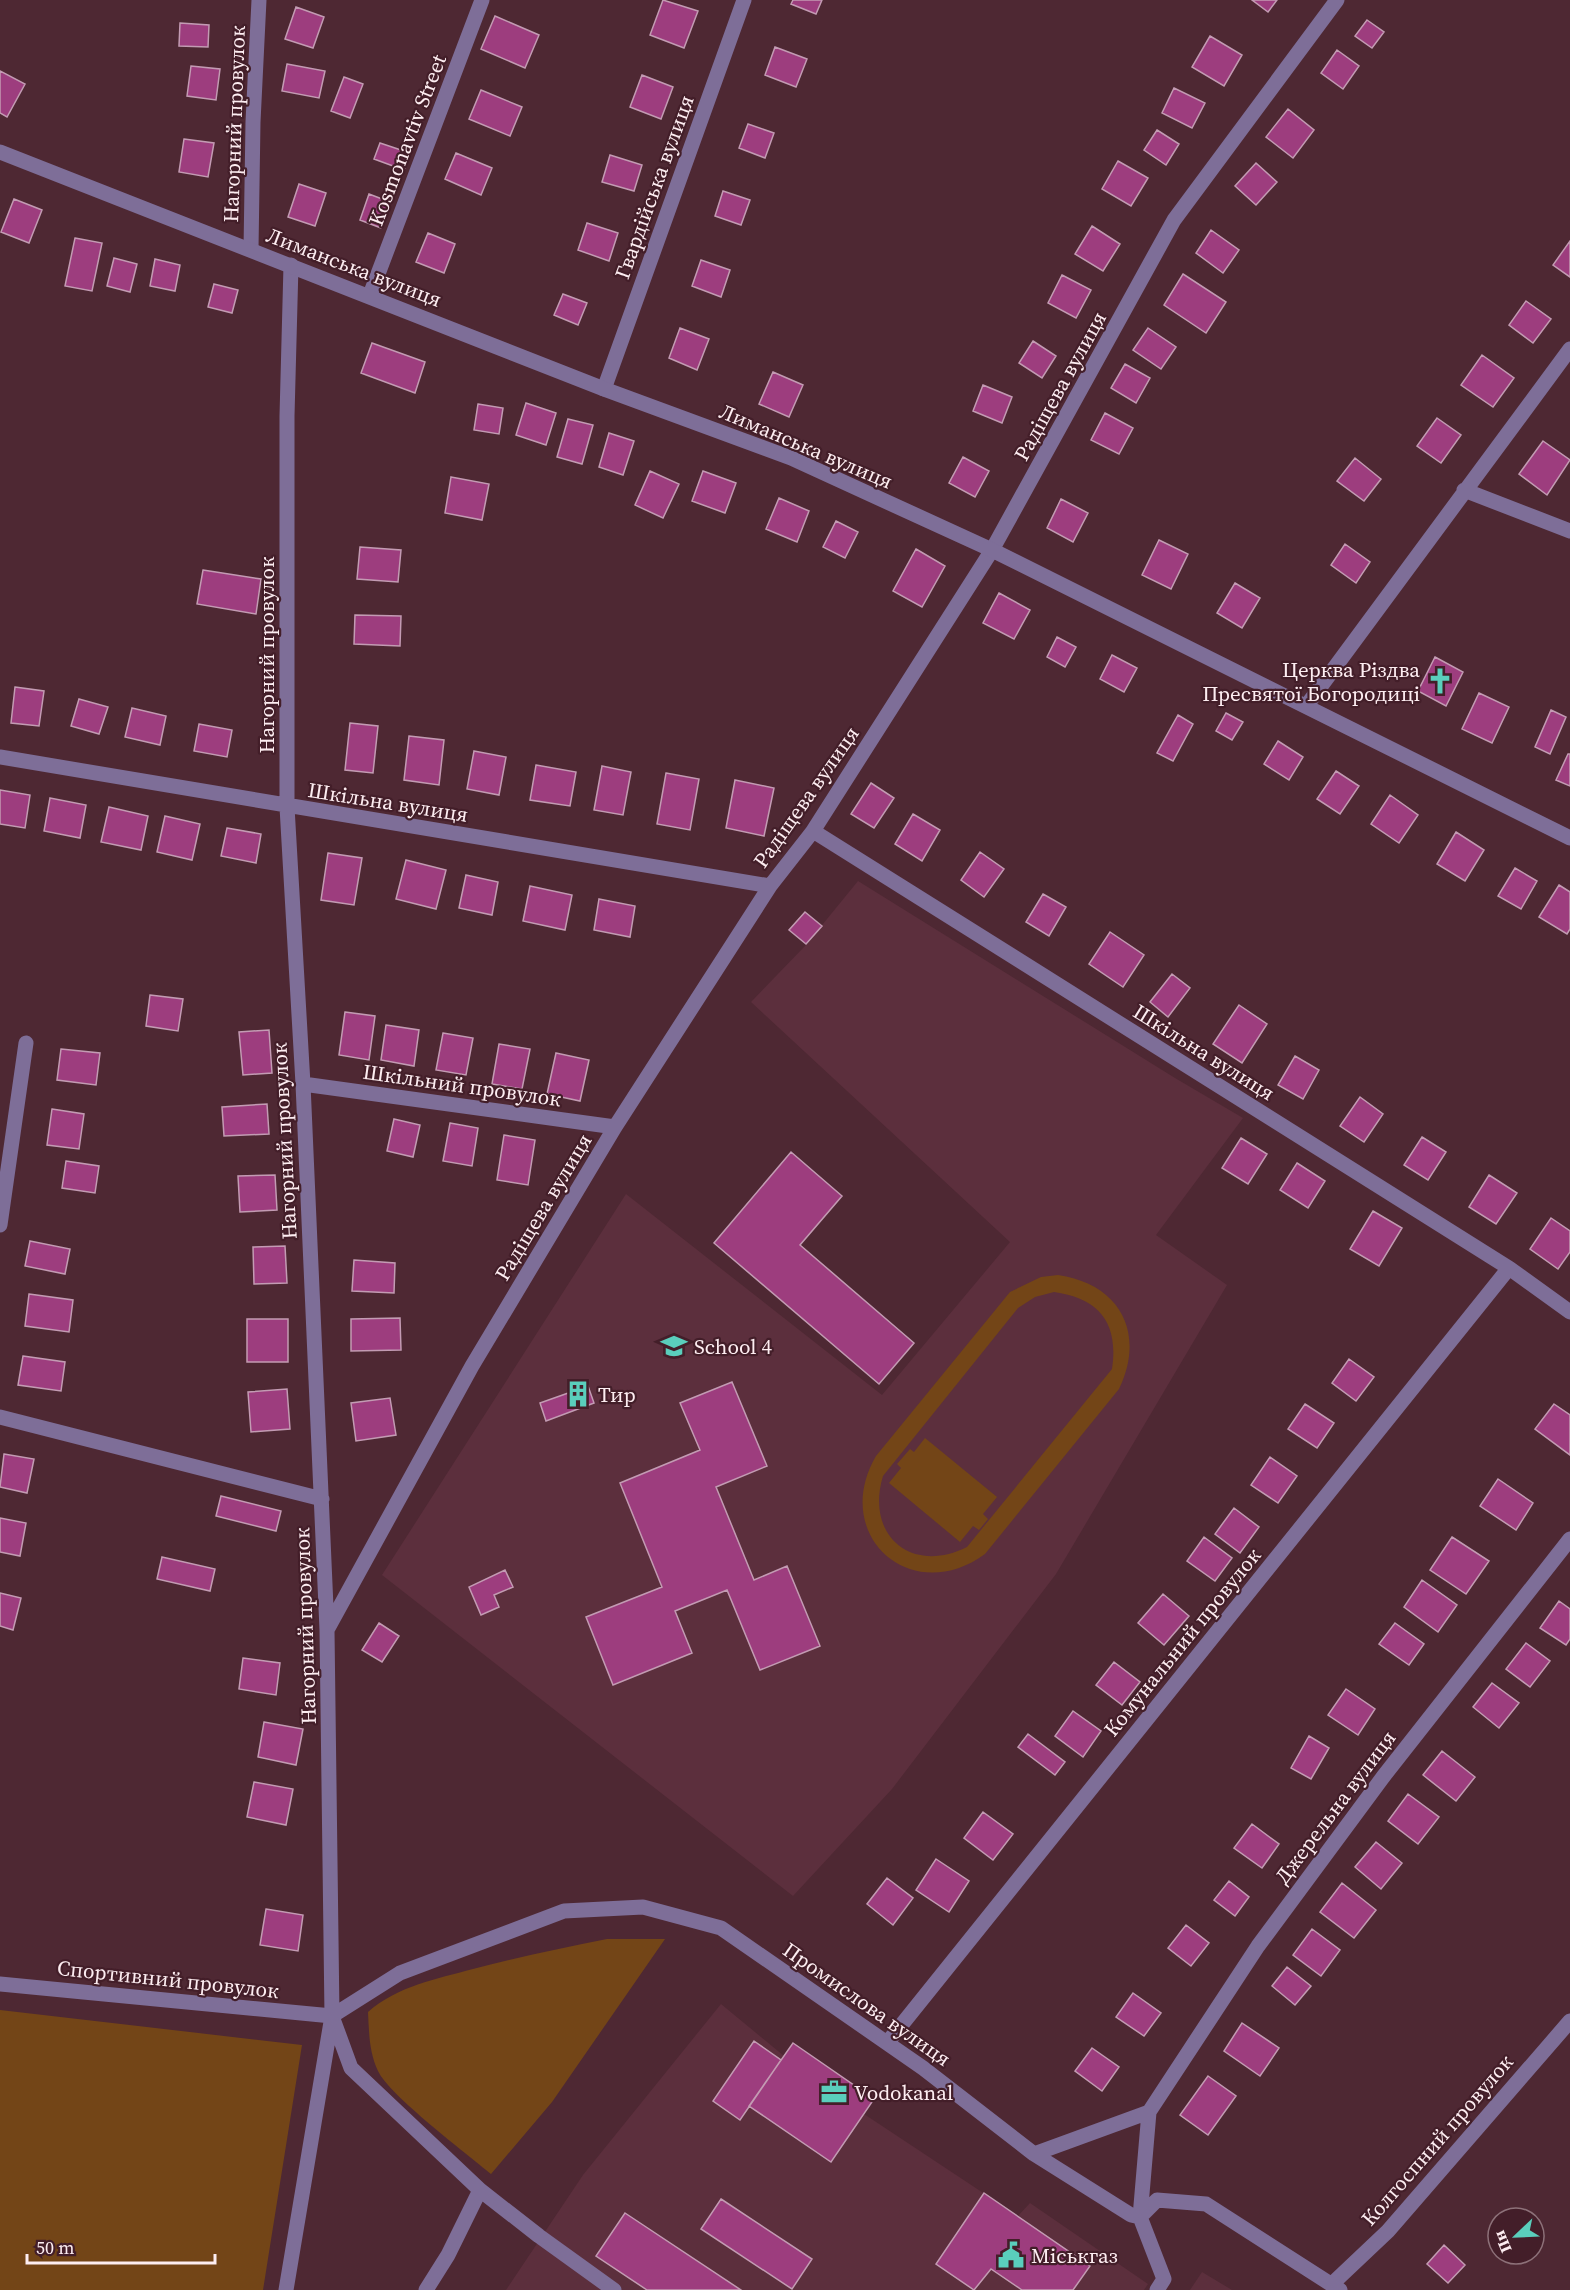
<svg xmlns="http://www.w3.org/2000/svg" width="1570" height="2290" font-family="'Source Serif 4',serif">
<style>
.built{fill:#5c2f3d}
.green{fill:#734517;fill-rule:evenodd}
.building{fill:#9d3d7e;stroke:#c39bb3;stroke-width:1.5}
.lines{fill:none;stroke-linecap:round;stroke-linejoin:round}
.minor{stroke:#7e6e98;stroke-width:15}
.tertiary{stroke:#7e6e98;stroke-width:15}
.labels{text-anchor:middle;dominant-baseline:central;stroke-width:4.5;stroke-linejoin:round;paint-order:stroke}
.street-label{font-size:21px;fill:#fdedf1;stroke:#431e29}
.poi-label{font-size:21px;fill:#fdedf1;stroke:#431e29;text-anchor:start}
</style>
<rect width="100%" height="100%" fill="#4e2833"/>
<path class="built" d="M 858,881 L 1175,1078 L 1243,1118 L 1156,1235 L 1227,1285 L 1056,1574 L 892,1789 L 793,1896 L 382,1575 L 626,1194 L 882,1395 L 1010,1242 L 751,1002 L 805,946 Z
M 721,2004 L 784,2056 L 793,2043 L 874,2099 L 864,2114 L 1018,2216 L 1030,2203 L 1148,2284 L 1144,2290 L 506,2290 L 583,2175 Z
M 1202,2272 L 1232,2290 L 1190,2290 Z"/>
<path class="green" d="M 1058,1275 C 1120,1284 1146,1333 1119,1389 L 985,1554 C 911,1608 830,1535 876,1456 L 1010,1292 L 1041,1277 ZM 1054,1292 C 1099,1298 1119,1323 1112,1369 L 967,1547 C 911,1575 865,1535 883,1476 L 1018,1308 L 1035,1297 Z
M 925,1438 L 997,1497 L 983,1514 L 988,1519 L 979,1530 L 973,1526 L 960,1542 L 889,1483 L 901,1468 L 897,1464 L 910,1449 L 914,1452 Z
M 607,1939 L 665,1939 L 552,2102 L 491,2174 C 467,2154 389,2095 378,2071 C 369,2052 369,2032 368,2012 C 398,1986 436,1979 473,1969 C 518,1957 562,1948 607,1939 Z
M 0,2010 L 302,2045 L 263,2290 L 0,2290 Z"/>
<path class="building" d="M 663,0 L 698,11 L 684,48 L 650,35 Z
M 793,0 L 822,0 L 816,14 L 791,4 Z
M 1252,0 L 1277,0 L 1268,12 Z
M 296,7 L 324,17 L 313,48 L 285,39 Z
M 495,16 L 539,35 L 525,68 L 481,49 Z
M 1367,20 L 1384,32 L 1372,48 L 1355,36 Z
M 180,23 L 209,25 L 208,47 L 179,46 Z
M 1210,36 L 1242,55 L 1224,86 L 1192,67 Z
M 775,47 L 807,59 L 796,87 L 765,75 Z
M 1337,50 L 1359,66 L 1343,89 L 1321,73 Z
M 287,64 L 325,71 L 319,98 L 282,91 Z
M 191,66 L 220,69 L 216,100 L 187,96 Z
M 0,71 L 25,84 L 7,117 L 0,113 Z
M 642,75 L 673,87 L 661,119 L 630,107 Z
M 344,77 L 363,84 L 350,118 L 331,111 Z
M 1174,88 L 1205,103 L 1192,128 L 1162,113 Z
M 481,90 L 522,107 L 510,136 L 469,119 Z
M 1288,109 L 1314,130 L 1293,158 L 1266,137 Z
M 748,124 L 774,133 L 765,158 L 739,148 Z
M 1157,130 L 1179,144 L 1166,165 L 1144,150 Z
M 184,139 L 214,143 L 208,177 L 179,172 Z
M 380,143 L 410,153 L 404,170 L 374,159 Z
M 456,153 L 492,168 L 481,195 L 445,179 Z
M 610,155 L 642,165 L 634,191 L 602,182 Z
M 1118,161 L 1148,178 L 1131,206 L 1102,189 Z
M 1256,163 L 1277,182 L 1256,205 L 1235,186 Z
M 299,184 L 326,193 L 315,226 L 288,217 Z
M 723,191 L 750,200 L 741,225 L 715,216 Z
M 369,194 L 390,202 L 381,228 L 360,220 Z
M 14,199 L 42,210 L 29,243 L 1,232 Z
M 587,223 L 618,233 L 609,261 L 578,250 Z
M 1092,226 L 1120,244 L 1103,271 L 1075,254 Z
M 1211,230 L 1239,250 L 1223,273 L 1196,253 Z
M 428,233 L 455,244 L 444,273 L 416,262 Z
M 75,238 L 102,243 L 92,291 L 65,286 Z
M 1570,241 L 1570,277 L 1553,265 Z
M 114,258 L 137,264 L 130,292 L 107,286 Z
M 155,259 L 180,265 L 175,291 L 150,286 Z
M 701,260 L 730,270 L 721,297 L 692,286 Z
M 1183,274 L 1226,302 L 1206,333 L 1164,305 Z
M 1062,275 L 1091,290 L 1076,318 L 1048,303 Z
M 214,284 L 238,290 L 232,313 L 208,307 Z
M 563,294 L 587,303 L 578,325 L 554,315 Z
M 1526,301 L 1551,319 L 1533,343 L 1509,325 Z
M 680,328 L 709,339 L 697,370 L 669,358 Z
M 1148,328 L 1176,347 L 1161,369 L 1133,350 Z
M 1033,341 L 1056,356 L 1042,378 L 1019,363 Z
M 372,343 L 425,362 L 415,393 L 361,373 Z
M 1482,355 L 1514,378 L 1493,407 L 1461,385 Z
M 1125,364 L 1150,378 L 1136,403 L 1111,388 Z
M 773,372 L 803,385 L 789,417 L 759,404 Z
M 983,385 L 1012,397 L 1002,423 L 973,411 Z
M 526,403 L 556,413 L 546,445 L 516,435 Z
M 478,404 L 503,408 L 499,434 L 474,430 Z
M 1105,413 L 1133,428 L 1119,454 L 1091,440 Z
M 1437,418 L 1461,435 L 1441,463 L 1417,446 Z
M 568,419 L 593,425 L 582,464 L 557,457 Z
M 609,433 L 634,441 L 623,475 L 599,467 Z
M 1543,441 L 1570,460 L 1547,495 L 1519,474 Z
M 963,457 L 989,471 L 975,497 L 949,483 Z
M 1355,458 L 1381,479 L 1364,501 L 1337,481 Z
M 650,471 L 679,484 L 663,518 L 635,505 Z
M 703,471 L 736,483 L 725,513 L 692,501 Z
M 451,477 L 489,484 L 482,520 L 445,513 Z
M 779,498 L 809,511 L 797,542 L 766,529 Z
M 1061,499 L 1088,513 L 1073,542 L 1047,528 Z
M 836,521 L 858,532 L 845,558 L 823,547 Z
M 1159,540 L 1188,554 L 1171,589 L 1142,575 Z
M 1345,544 L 1370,562 L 1356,583 L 1331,565 Z
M 360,547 L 401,550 L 398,582 L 357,579 Z
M 916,549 L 945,566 L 922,607 L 893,591 Z
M 203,570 L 261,579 L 256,614 L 197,604 Z
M 1235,583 L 1260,598 L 1242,628 L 1217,613 Z
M 999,593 L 1030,610 L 1014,639 L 983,623 Z
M 355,615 L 401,616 L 400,646 L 354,644 Z
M 1057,637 L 1076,647 L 1065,667 L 1047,657 Z
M 1112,655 L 1137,668 L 1124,692 L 1100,679 Z
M 1435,657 L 1463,672 L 1446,706 L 1418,691 Z
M 15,687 L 44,691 L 39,726 L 11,723 Z
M 1479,693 L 1509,707 L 1492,743 L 1462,729 Z
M 79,699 L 108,707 L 99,734 L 71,726 Z
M 132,708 L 166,716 L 160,745 L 125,737 Z
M 1551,710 L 1566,717 L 1550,754 L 1535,747 Z
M 1226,713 L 1243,722 L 1232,740 L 1216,731 Z
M 1178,715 L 1193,724 L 1173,761 L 1157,753 Z
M 350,723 L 378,726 L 373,773 L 345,770 Z
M 199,724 L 232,730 L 227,757 L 194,751 Z
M 409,736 L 444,740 L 439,785 L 404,780 Z
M 1278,741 L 1303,757 L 1289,780 L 1264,764 Z
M 474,751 L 506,757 L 499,795 L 467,789 Z
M 1568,754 L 1570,754 L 1570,786 L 1556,780 Z
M 536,765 L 576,772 L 570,806 L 530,800 Z
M 602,766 L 631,772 L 623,815 L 594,810 Z
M 1336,771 L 1359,786 L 1340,814 L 1317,799 Z
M 666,773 L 699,779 L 690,830 L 657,824 Z
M 735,780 L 774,788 L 764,836 L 726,828 Z
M 871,783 L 894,798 L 874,828 L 851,814 Z
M 0,790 L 30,795 L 25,828 L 0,824 Z
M 1390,795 L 1418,815 L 1399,843 L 1371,824 Z
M 50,798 L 86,805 L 80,838 L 44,831 Z
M 109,807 L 148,816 L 141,850 L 101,842 Z
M 913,814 L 940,830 L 922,861 L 895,844 Z
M 165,816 L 200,824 L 192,860 L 157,852 Z
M 227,828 L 261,834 L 256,863 L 221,856 Z
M 1456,832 L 1484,850 L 1465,881 L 1437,864 Z
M 980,852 L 1004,869 L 984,897 L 961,880 Z
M 328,853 L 362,858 L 354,905 L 321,900 Z
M 406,860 L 446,870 L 436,909 L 396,899 Z
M 1515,868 L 1537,881 L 1521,909 L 1498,896 Z
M 466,875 L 498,882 L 492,915 L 459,908 Z
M 1559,885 L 1570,892 L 1570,929 L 1567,934 L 1539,917 Z
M 530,886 L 572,895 L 565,930 L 523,921 Z
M 1043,894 L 1066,907 L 1049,936 L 1026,922 Z
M 599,899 L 635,906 L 630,937 L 594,930 Z
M 805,912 L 822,926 L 806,944 L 789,930 Z
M 1110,932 L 1144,955 L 1123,987 L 1089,964 Z
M 1172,974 L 1190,988 L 1168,1017 L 1150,1002 Z
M 150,995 L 183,999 L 178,1031 L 146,1026 Z
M 1239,1005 L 1267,1024 L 1242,1063 L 1213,1044 Z
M 345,1012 L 375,1016 L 369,1060 L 339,1055 Z
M 386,1025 L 419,1030 L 414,1066 L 381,1060 Z
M 269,1030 L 272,1073 L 243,1075 L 239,1032 Z
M 443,1033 L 473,1038 L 466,1075 L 436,1070 Z
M 499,1044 L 530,1049 L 522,1089 L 492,1084 Z
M 61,1049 L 100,1053 L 96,1085 L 57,1080 Z
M 556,1053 L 589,1060 L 580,1101 L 547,1094 Z
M 1295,1056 L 1319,1070 L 1303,1099 L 1278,1085 Z
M 1360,1097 L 1383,1114 L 1364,1142 L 1340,1126 Z
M 267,1104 L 269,1134 L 224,1136 L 222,1107 Z
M 52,1109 L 84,1114 L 79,1149 L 47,1145 Z
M 394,1119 L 420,1125 L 413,1157 L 387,1151 Z
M 450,1123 L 478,1128 L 472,1166 L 443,1161 Z
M 504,1135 L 535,1140 L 528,1185 L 497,1180 Z
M 1422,1137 L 1446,1152 L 1428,1180 L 1404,1165 Z
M 1241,1138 L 1267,1154 L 1248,1184 L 1222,1168 Z
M 791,1152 L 842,1196 L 800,1245 L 914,1343 L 879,1384 L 714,1243 Z
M 66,1161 L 99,1166 L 95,1193 L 62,1188 Z
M 1297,1163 L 1325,1181 L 1308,1208 L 1280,1190 Z
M 275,1175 L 277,1210 L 240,1212 L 238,1176 Z
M 1489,1175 L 1517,1193 L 1496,1224 L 1469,1207 Z
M 1373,1211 L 1402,1228 L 1379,1266 L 1350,1249 Z
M 1551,1218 L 1570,1231 L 1570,1252 L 1558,1269 L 1530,1249 Z
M 30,1241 L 70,1249 L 65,1274 L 25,1266 Z
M 285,1246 L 287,1283 L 254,1284 L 253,1247 Z
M 354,1260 L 395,1263 L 394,1293 L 352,1291 Z
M 29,1294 L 73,1300 L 69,1332 L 25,1326 Z
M 400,1318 L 401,1350 L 351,1351 L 351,1319 Z
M 247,1319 L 288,1319 L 288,1362 L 247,1362 Z
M 23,1356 L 65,1362 L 61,1391 L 18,1385 Z
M 1349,1359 L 1374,1377 L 1356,1401 L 1332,1383 Z
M 732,1382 L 767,1466 L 716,1487 L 754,1580 L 787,1566 L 820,1646 L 760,1670 L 727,1590 L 675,1611 L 692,1653 L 613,1685 L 586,1617 L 662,1587 L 620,1483 L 700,1450 L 680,1403 Z
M 588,1386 L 594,1403 L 546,1421 L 540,1403 Z
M 287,1389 L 290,1429 L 251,1432 L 248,1392 Z
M 390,1398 L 396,1435 L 356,1441 L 351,1403 Z
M 1305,1404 L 1334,1423 L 1317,1448 L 1288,1429 Z
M 1554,1404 L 1570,1415 L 1570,1455 L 1535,1429 Z
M 4,1454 L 34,1459 L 27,1493 L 0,1487 Z
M 1270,1457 L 1297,1476 L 1278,1503 L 1251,1485 Z
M 1498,1479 L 1533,1503 L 1516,1530 L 1480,1506 Z
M 221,1496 L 281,1511 L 276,1531 L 216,1516 Z
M 1234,1508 L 1259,1527 L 1240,1553 L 1215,1534 Z
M 0,1518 L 26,1523 L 20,1556 L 0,1552 Z
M 1204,1537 L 1232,1558 L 1215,1581 L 1187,1561 Z
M 1452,1537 L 1489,1561 L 1466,1594 L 1430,1570 Z
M 162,1557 L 215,1569 L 210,1591 L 157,1579 Z
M 505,1570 L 513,1587 L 494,1595 L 499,1607 L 481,1615 L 469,1587 Z
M 1422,1580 L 1457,1605 L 1438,1632 L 1404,1607 Z
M 0,1593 L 21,1598 L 13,1630 L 0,1626 Z
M 1163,1594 L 1189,1616 L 1164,1645 L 1138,1623 Z
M 1559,1601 L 1570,1609 L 1570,1639 L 1566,1645 L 1540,1628 Z
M 379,1623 L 399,1636 L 382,1662 L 362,1650 Z
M 1395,1623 L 1424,1644 L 1409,1665 L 1379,1644 Z
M 1526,1643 L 1550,1661 L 1530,1687 L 1506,1669 Z
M 243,1658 L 280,1663 L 276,1695 L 239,1689 Z
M 1114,1662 L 1140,1682 L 1122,1705 L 1096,1685 Z
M 1492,1683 L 1519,1703 L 1499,1728 L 1473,1707 Z
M 1346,1689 L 1375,1709 L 1358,1735 L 1328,1715 Z
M 1073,1711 L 1101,1731 L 1083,1757 L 1055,1736 Z
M 264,1722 L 303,1729 L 296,1765 L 258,1757 Z
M 1028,1734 L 1065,1762 L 1055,1775 L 1018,1747 Z
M 1309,1736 L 1329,1748 L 1311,1779 L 1291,1768 Z
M 1442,1751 L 1475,1777 L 1456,1801 L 1423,1775 Z
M 254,1782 L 293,1789 L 286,1825 L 247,1817 Z
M 1408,1794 L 1439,1817 L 1418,1844 L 1388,1821 Z
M 983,1812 L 1013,1834 L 993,1860 L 964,1838 Z
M 1252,1824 L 1279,1844 L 1262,1868 L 1234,1848 Z
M 1376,1842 L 1402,1863 L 1381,1889 L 1355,1867 Z
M 936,1859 L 969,1881 L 949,1912 L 916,1890 Z
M 887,1878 L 913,1898 L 893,1925 L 867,1904 Z
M 1229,1881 L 1249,1897 L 1235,1916 L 1214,1900 Z
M 1342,1883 L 1376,1910 L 1354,1938 L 1320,1912 Z
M 266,1909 L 303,1915 L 298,1951 L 260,1945 Z
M 1186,1925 L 1209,1943 L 1191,1966 L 1168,1948 Z
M 1312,1929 L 1340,1950 L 1321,1976 L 1293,1955 Z
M 1287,1967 L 1311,1986 L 1295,2005 L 1272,1986 Z
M 1133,1993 L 1161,2013 L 1144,2036 L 1116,2017 Z
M 1242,2023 L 1279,2048 L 1260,2076 L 1224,2051 Z
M 754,2041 L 781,2060 L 740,2120 L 713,2101 Z
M 793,2043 L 874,2099 L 831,2162 L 749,2106 Z
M 1092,2048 L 1119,2067 L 1102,2091 L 1075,2071 Z
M 1208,2076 L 1236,2096 L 1208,2135 L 1180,2115 Z
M 984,2193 L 1090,2266 L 1073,2290 L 1022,2290 L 991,2269 L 974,2290 L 936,2264 Z
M 721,2199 L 812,2259 L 792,2289 L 701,2229 Z
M 625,2213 L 741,2290 L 647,2290 L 596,2256 Z
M 1444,2245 L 1465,2265 L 1448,2283 L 1427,2264 Z"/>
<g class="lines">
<path class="minor" d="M 251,249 L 253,122 L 259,0
M 370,295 L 482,0
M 604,389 L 744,0
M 1464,490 L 1570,531
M 1307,705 L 1570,349
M 0,757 L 770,886
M 813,831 L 1509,1268 L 1570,1312
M 303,1084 L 615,1127
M 0,1225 L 26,1043
M 0,1417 L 322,1499
M 327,1630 L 472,1366 L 615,1127 L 770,886 L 813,831 L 992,550 L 1174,220 L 1337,0
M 0,1984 L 332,2016
M 332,2016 L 400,1973 L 564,1911 L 643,1907 L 721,1928 L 923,2068 L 1034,2154 L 1131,2215 L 1140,2217 L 1157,2200 L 1206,2204 L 1340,2290
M 333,2019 L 351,2068 L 480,2190 L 539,2236 L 614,2290
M 887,2043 L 1509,1268
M 1034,2154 L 1149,2112
M 1332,2284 L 1388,2231 L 1570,2021
M 286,2290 L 332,2016 L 327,1630 L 303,1084 L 287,807 L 287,416 L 291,265
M 426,2290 L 448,2255 L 480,2190
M 1157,2290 L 1164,2279 L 1140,2217 L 1149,2112 L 1258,1946 L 1383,1777 L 1570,1539"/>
<path class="tertiary" d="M 0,152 L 604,389 L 791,458 L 992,550 L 1570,838"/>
</g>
<defs>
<g id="church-bare" transform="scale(2.07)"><path d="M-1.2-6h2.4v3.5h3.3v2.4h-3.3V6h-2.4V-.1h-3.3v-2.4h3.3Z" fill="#5acebc" stroke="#431e29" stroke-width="2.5" paint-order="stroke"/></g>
<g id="school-bare" transform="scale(2.07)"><path d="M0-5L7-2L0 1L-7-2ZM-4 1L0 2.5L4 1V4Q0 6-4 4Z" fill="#5acebc" stroke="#431e29" stroke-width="2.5" paint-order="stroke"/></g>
<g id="building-bare" transform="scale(2.07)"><path d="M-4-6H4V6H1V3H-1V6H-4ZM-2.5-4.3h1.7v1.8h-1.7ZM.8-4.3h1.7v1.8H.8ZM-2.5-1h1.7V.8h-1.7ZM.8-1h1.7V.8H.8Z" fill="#5acebc" stroke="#431e29" stroke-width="2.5" paint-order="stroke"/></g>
<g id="office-bare" transform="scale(2.07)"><path d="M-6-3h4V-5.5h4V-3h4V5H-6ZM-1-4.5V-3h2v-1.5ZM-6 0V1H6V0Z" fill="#5acebc" stroke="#431e29" stroke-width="2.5" paint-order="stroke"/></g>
<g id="civic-bare" transform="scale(2.07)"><path d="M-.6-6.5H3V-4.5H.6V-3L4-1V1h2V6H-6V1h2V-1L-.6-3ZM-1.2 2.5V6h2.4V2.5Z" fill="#5acebc" stroke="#431e29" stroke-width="2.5" paint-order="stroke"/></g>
</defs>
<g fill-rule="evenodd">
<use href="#church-bare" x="1440" y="681"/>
<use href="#school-bare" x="674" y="1346"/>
<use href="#building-bare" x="578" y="1394"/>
<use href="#office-bare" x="834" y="2092"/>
<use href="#civic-bare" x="1011" y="2255"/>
</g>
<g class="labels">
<g class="street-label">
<text transform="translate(234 124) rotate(-88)">Нагорний провулок</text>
<text transform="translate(407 140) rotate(-69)">Kosmonavtiv Street</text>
<text transform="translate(654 187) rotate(-70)">Гвардійська вулиця</text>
<text transform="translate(354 267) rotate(21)">Лиманська вулиця</text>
<text transform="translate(1060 386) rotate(-61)">Радіщева вулиця</text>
<text transform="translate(806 446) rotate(23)">Лиманська вулиця</text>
<text transform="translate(266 655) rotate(-90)">Нагорний провулок</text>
<text transform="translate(806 797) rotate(-55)">Радіщева вулиця</text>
<text transform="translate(388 802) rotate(9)">Шкільна вулиця</text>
<text transform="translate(1204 1052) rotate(32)">Шкільна вулиця</text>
<text transform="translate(462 1085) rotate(8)">Шкільний провулок</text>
<text transform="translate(284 1141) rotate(-93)">Нагорний провулок</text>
<text transform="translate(543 1207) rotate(-59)">Радіщева вулиця</text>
<text transform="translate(305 1626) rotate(-92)">Нагорний провулок</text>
<text transform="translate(1182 1642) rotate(-51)">Комунальний провулок</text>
<text transform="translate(1335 1807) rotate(-53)">Джерельна вулиця</text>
<text transform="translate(168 1979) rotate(6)">Спортивний провулок</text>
<text transform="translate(867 2004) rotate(35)">Промислова вулиця</text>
<text transform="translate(1437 2140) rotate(-49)">Колгоспний провулок</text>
</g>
<g class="poi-label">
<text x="1420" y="669" text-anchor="end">Церква Різдва<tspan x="1420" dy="24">Пресвятої Богородиці</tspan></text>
<text x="694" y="1346">School 4</text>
<text x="598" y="1394">Тир</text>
<text x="854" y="2092">Vodokanal</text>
<text x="1031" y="2255">Міськгаз</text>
</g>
</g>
<g transform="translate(1516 2236) rotate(247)"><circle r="28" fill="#431e29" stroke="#8d7179" stroke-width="1.5"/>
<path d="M0-4.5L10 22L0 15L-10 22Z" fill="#5acebc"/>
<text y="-9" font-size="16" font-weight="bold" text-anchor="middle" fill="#fdedf1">Пн</text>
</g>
<path d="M27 2254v9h188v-9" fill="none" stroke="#fdedf1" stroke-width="3"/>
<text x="36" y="2254" font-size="18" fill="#fdedf1" stroke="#431e29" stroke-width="4.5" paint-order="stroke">50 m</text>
</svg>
